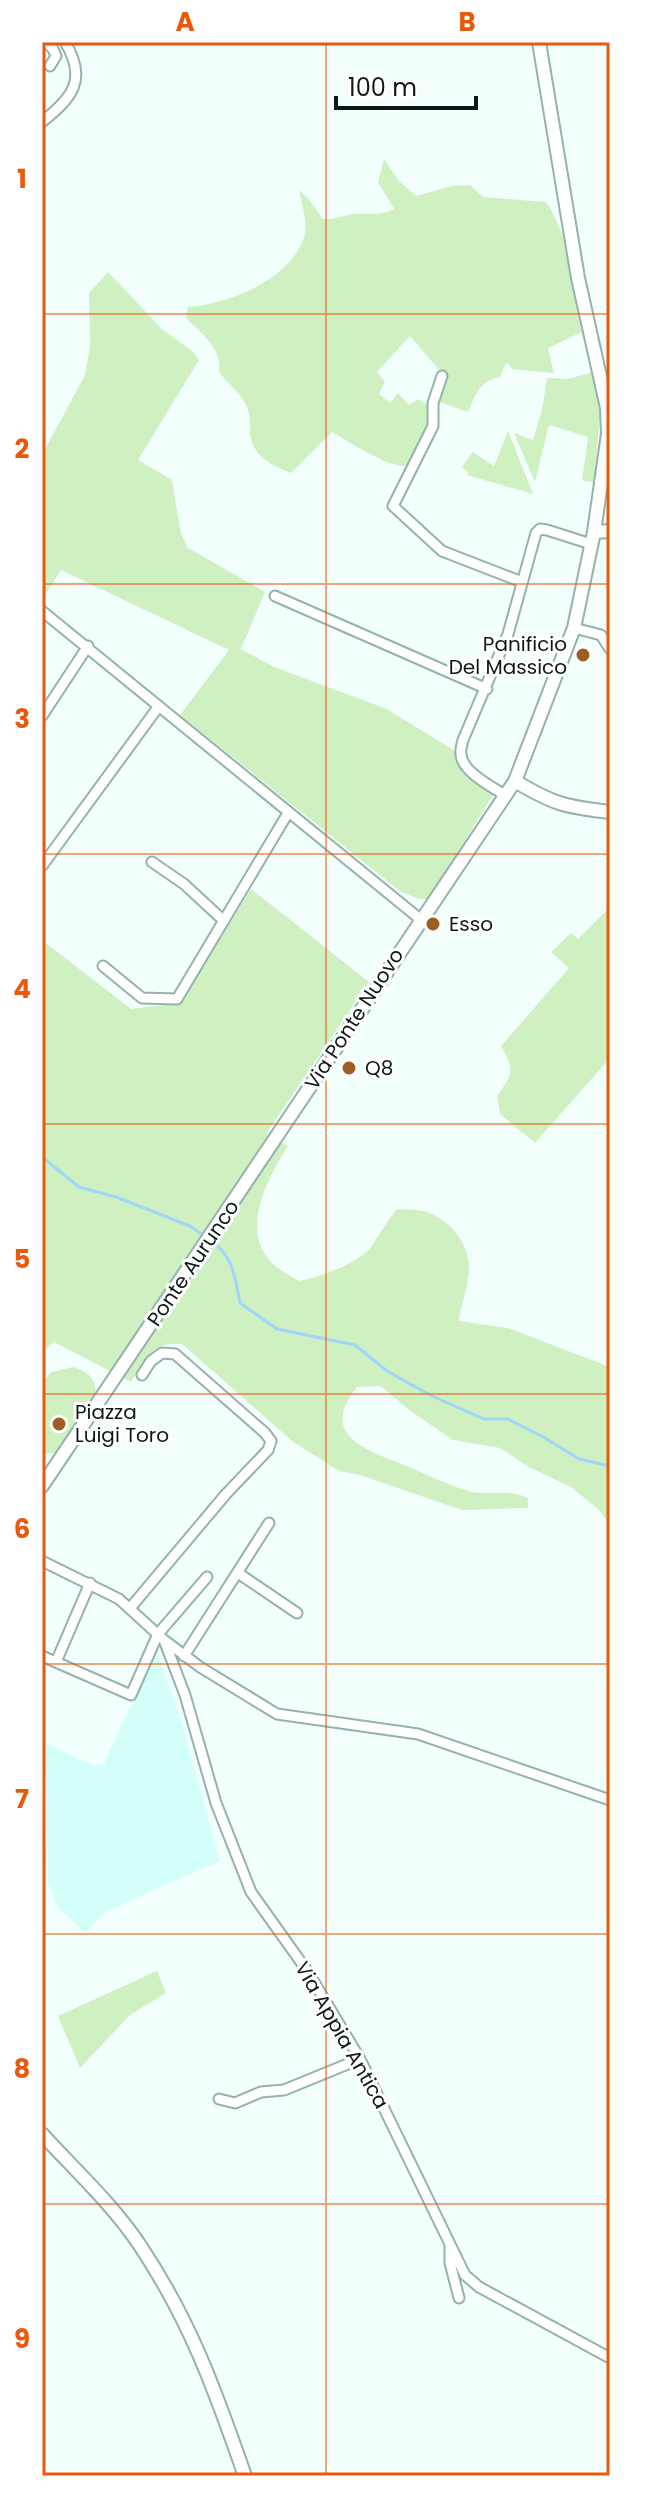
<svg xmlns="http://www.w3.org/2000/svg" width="652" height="2518" font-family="Poppins,sans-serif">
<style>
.built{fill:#d4fff9}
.green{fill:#cff0c0}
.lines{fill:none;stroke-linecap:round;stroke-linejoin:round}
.stream{stroke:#9fd6fa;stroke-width:3}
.minor-casing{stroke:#94b2ae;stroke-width:13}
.tertiary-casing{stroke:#94b2ae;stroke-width:16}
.minor{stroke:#fff;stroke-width:9}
.tertiary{stroke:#fff;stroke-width:12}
.grid{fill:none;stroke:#e8590c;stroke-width:2;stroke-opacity:0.55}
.poi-dot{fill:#9c5e23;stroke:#fff;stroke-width:3}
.labels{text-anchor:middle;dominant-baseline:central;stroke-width:6;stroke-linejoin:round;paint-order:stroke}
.poi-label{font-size:20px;fill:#0d1918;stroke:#fff;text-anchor:start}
.street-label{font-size:20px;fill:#0d1918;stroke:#fff}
.neatline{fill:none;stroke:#e8590c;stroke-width:3}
.grid-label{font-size:26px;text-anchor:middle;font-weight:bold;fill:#e8590c}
</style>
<rect width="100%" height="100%" fill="#f2fffd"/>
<path class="built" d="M 156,1649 L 179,1714 L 220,1861 L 109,1910 L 85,1932 L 60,1910 L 48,1883 L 45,1743 L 93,1765 L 104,1764 Z"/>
<path class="green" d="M 384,159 L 398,180 L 416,196 L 452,186 L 470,185 L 483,197 L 546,202 C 570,236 573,291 584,331 L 548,348 L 554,373 L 512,369 L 508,363 L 504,366 L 500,377 C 480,380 476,394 468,412 L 436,401 L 446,378 L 410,336 L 377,372 L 385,382 L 379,394 L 390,403 L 398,393 L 409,405 L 418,399 L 428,405 L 428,424 L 407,466 C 388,468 350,442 332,432 L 291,473 C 270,465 250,455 250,430 C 250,421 250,414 246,405 C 238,388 228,386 219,371 C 222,348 201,333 186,318 L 188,307 C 228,304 287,281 303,240 C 309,225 302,205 299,190 L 308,198 L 323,219 C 335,220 343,215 355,214 C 371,213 380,216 394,209 L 378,182 Z
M 108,272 L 163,330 L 192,351 L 199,360 L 138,460 L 172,480 L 181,533 L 188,548 L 265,592 L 241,649 L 274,667 L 387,709 L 455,751 C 455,773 476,785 493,795 L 429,899 L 419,899 L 401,892 L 180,715 L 229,650 L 61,570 L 42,600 L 42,455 L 85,375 L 90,346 L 89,293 Z
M 594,372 L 600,417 L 594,483 L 582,480 L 588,437 L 549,425 L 535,482 L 514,433 L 533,440 L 542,410 L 547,378 L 567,379 Z
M 508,431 L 533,494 L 467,475 L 468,472 L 462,467 L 473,452 L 494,466 Z
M 251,889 L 369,982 L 266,1134 L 288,1146 C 267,1179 236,1236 278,1268 C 284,1273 293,1277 300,1281 C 321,1276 358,1264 371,1247 C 380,1234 387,1221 397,1209 C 405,1210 415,1209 423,1211 C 449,1217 471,1245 469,1271 C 468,1287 461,1305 459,1321 L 508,1328 L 610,1367 L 610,1525 L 598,1509 L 571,1487 L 529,1467 L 500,1448 L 453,1440 L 409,1410 L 381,1386 L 357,1387 C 316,1438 371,1451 409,1467 C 430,1476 452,1487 473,1492 C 491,1495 512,1489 528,1498 L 528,1508 L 462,1510 L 360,1475 L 339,1471 L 292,1441 L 182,1344 C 150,1342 147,1358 131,1382 L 54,1342 L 42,1352 L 42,940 L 131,1009 L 181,1003 Z
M 610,907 L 610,1058 L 535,1143 L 500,1114 L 497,1096 C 513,1074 515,1070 501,1046 L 569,968 L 551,952 L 571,933 L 578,939 Z
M 73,1367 C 87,1371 98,1379 95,1395 L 55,1453 L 42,1454 L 42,1384 L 51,1372 Z
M 157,1971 L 166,1993 L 130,2015 L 80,2068 L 58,2016 Z"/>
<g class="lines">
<path class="stream" d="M 42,1157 L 79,1187 L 116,1197 L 190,1226 L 206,1237
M 212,1241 C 234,1258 235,1278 240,1303 L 277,1329 L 355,1345 L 387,1371 L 430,1395 L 484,1419 L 508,1419 L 545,1438 L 579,1459 L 610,1466"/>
<g class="minor-casing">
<path id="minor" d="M 46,42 L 53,49 L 56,56 L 50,66
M 42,122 C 72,98 88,80 65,42
M 442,376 L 433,403 L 433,426 L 393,506 L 442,551 L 522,582
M 275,596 L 487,689
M 42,611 L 420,919
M 574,628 L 601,635 L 610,649
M 42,716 L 88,646
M 505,795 C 492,787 461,771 461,754 C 460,749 462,745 463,740 L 508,634 L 536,533 L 540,529 L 547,530 L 591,544
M 152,862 L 184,884 L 224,921
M 42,866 L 159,706
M 103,966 L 142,998 L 177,999 L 288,813
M 42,1561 L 119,1599 L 164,1640 L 200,1667 L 277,1714 L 418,1734 L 610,1800
M 238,1573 L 297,1613
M 131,1607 L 226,1494 L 268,1450 L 271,1441 L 265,1433 L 175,1354 L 162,1353 L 151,1361 L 142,1375
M 164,1640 L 185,1695 L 216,1803 L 251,1892 L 308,1972 L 360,2059 L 465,2275 L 479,2287 L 610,2358
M 42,1656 L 131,1695 L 158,1634 L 207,1577
M 184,1656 L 269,1523
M 56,1662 L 90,1583
M 219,2099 L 235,2103 L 261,2092 L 284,2090 L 360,2059
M 450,2244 L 450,2263 L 459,2298"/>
</g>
<g class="tertiary-casing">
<path id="tertiary" d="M 594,532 L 610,531
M 515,781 C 553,804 566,807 610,812
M 42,1486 L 515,781 L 574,628 L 594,532 L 608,434 L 607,408 L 578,278 L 539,42
M 42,2134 C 75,2170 112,2204 139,2244 C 190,2320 215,2390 245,2476"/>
</g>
<use href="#minor" class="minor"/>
<use href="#tertiary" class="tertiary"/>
</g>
<path class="grid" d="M 326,42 L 326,2476M 42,314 L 610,314M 42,584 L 610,584M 42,854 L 610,854M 42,1124 L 610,1124M 42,1394 L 610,1394M 42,1664 L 610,1664M 42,1934 L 610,1934M 42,2204 L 610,2204"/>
<g class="poi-dot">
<circle cx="583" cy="655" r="8"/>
<circle cx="433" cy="924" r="8"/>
<circle cx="349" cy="1068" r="8"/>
<circle cx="59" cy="1424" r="8"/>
</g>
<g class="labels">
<g class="poi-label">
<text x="567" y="644" text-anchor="end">Panificio<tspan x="567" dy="23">Del Massico</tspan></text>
<text x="449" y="924">Esso</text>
<text x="365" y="1068">Q8</text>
<text x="75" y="1412">Piazza<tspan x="75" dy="23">Luigi Toro</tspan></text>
</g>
<g class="street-label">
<text transform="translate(354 1019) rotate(-57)">Via Ponte Nuovo</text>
<text transform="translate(193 1263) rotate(-56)">Ponte Aurunco</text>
<text transform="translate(342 2035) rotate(60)">Via Appia Antica</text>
</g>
</g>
<rect width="652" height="2518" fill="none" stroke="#ffffff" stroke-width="88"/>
<path d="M336 96v12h140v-12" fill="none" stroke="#0d1918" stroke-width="4"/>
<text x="348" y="96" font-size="24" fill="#0d1918" stroke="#ffffff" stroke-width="6" paint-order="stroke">100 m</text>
<rect x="44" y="44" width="564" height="2430" class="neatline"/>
<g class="grid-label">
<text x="185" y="31">A</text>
<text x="467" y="31">B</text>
<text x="22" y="188">1</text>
<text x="22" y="458">2</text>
<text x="22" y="728">3</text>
<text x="22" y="998">4</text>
<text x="22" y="1268">5</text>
<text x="22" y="1538">6</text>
<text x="22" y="1808">7</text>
<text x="22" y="2078">8</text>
<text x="22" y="2348">9</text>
</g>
</svg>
